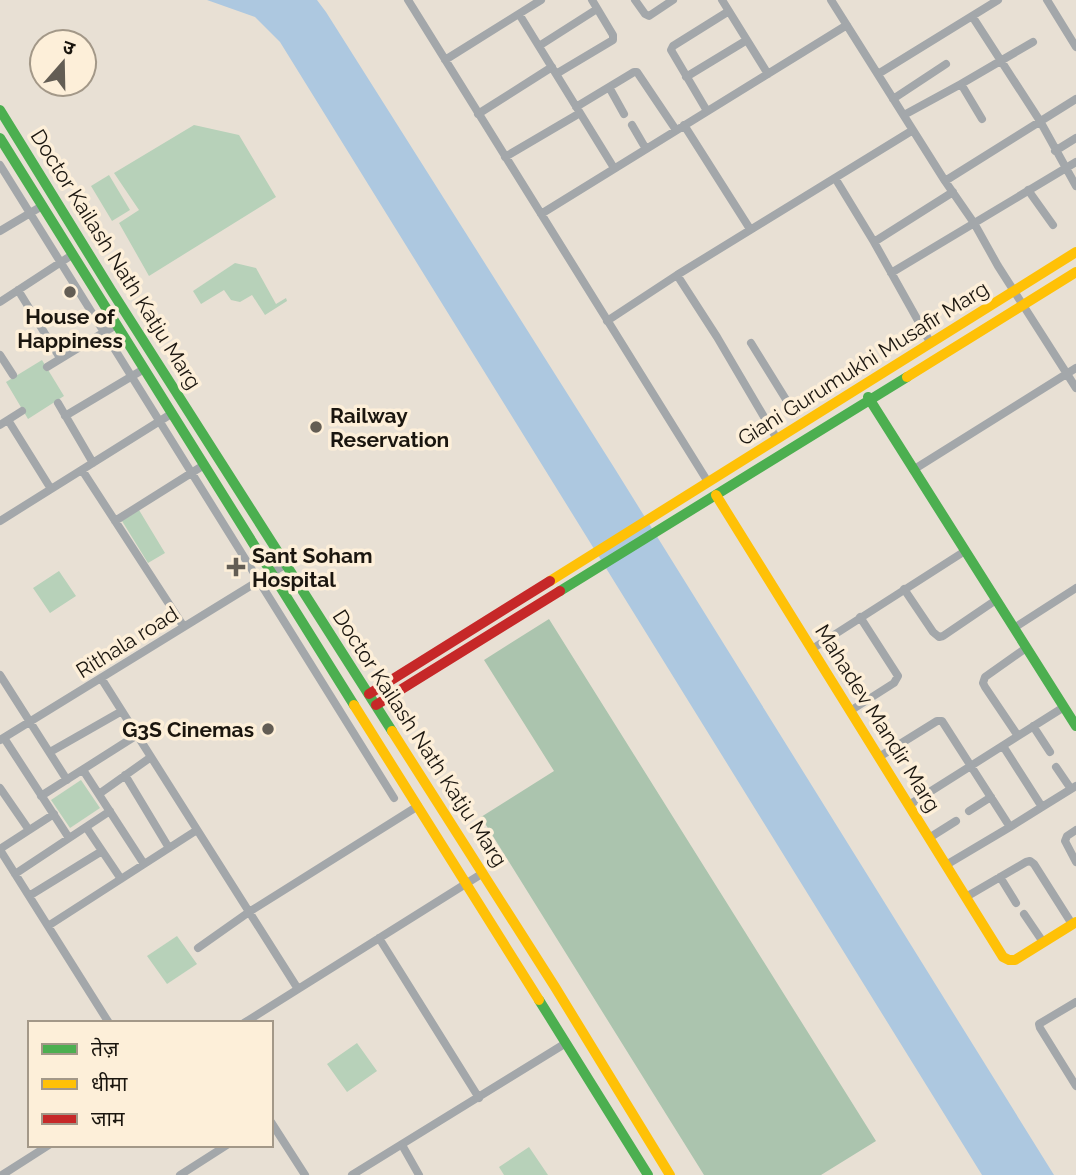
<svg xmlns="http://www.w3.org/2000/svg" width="1076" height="1175" font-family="Raleway,'Noto Sans Devanagari',sans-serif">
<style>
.green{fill:#b7d1b9}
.forest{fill:#abc4ae}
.water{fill:#adc8e0}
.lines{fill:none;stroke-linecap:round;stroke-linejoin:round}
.street{stroke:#a3a7aa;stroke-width:8}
.fast{stroke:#4caf50;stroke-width:10}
.slow{stroke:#ffc107;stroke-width:10}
.jam{stroke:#c62828;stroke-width:10}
.poi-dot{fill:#635d54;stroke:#fdefd9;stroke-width:2.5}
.labels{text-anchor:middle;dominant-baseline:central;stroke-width:7;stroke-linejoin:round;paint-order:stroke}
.street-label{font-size:21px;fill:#1b160f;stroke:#fdefd9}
.poi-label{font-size:21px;font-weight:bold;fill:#1b160f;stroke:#fdefd9;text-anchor:start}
</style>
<rect width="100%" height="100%" fill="#e8e0d4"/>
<path class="green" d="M 194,125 L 239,135 L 276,197 L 149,276 L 119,223 L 139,210 L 114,173 Z
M 109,175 L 130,210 L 112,221 L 91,186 Z
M 235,263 L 256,268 L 276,304 L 286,298 L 287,301 L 265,315 L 252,295 L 240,302 L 231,300 L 224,290 L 201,304 L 193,291 Z
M 42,360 L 64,396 L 28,419 L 6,382 Z
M 139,510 L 165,553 L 148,563 L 122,521 Z
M 59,571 L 76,596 L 50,613 L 33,588 Z
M 81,780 L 100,808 L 70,828 L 51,800 Z
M 177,936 L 197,964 L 167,984 L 147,956 Z
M 357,1043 L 377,1071 L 347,1092 L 327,1064 Z
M 529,1147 L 548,1175 L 504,1175 L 499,1167 Z"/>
<path class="forest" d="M 549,619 L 876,1141 L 821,1175 L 704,1175 L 481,817 L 554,771 L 484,660 Z"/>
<path class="water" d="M 207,0 L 317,0 L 326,12 L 615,469 L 1054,1175 L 982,1175 L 280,42 L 255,17 Z"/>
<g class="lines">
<path class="street" d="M 408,0 L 708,482
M 635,0 L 645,14 L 649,16 L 673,0
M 722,0 L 768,74
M 831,0 L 945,181 L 974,223 L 998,266 L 1076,388
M 1047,0 L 1076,47
M 519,14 L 614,168
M 972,16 L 1040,121 L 1076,186
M 539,46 L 597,9
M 445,60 L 541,0
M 556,74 L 613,40 L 613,35 L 592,0
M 878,74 L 998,0
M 686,77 L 747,40
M 961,84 L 982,119
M 609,87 L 624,114
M 893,99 L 946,64
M 576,107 L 634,72 L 637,72 L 676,130
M 707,111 L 671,50 L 673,46 L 729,11
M 478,114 L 552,67
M 904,115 L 961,84 L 1033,42
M 632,125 L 646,149
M 684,125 L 750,229
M 1055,151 L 1076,138
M 505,157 L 580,113
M 0,165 L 394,798
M 835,178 L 874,242 L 930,342
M 945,181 L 1076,99
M 1028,190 L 1053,225
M 541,214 L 847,25
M 0,231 L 42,206
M 874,242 L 953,192
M 891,273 L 1076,162
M 18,290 L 60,358
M 0,302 L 72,255
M 607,321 L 677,275
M 751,343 L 795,414
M 0,355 L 13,375
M 47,367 L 116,325
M 58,403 L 93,463
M 65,416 L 144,369
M 8,420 L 51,489
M 0,425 L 22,411
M 777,439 L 717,337 L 677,275 L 913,130
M 82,470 L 184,627
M 913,470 L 1076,368
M 0,521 L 171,414
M 115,521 L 204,465
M 904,589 L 933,632 L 939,637 L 943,636 L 996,600
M 1014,628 L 1076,588
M 812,649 L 965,551
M 0,675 L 67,780
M 101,678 L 298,989
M 850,711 L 894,683 L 898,676 L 860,617
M 1033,726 L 1050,752
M 1018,736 L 985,687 L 983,683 L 985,677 L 1026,648
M 4,738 L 69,838
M 0,740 L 286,564
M 1003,746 L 1042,807 L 1076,786
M 50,752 L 122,711
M 879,757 L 937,721 L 942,721 L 1010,827 L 946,865
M 1056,767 L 1071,789
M 83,770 L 144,864
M 125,775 L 169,848
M 0,788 L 29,830
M 99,794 L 151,757
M 41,796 L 137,735
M 909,805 L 1064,707
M 969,811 L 991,797
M 86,827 L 121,879
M 1010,827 L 1042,807
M 1076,830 L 1067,836 L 1065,841 L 1076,862
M 929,838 L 956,821
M 0,849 L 54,814
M 0,850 L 109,1023
M 15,874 L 110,811
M 1000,877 L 1016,903
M 29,896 L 102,851
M 966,897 L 1026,862 L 1030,861 L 1034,864 L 1072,924
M 1024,914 L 1043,942
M 48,926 L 197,830
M 379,938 L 479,1098
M 198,948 L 249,912 L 418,806
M 1076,1002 L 1039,1024 L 1040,1028 L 1076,1086
M 244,1023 L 483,873
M 271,1122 L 305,1175
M 402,1145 L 419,1175
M 2,1175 L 49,1145
M 180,1175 L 227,1145
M 352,1175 L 566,1043"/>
<path class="fast" d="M 0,110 L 111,290 L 392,731
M 0,138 L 354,705
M 868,397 L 1076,726
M 560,591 L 907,377
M 539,1000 L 648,1175"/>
<path class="slow" d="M 907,377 L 1076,272
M 716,495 L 1003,957 L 1009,960 L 1015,960 L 1076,922
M 550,581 L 1076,252
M 354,705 L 539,1000
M 392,731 L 555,987 L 670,1175"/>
<path class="jam" d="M 369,694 L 550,581
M 376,705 L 560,591"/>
</g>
<g class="poi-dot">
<circle cx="70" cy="292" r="7"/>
<circle cx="316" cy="427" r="7"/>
<path d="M232.5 556.5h7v7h7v7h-7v7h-7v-7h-7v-7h7z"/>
<circle cx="268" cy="729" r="7"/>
</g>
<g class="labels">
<g class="street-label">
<text transform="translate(116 259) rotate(58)">Doctor Kailash Nath Katju Marg</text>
<text transform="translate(863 363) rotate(-32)">Giani Gurumukhi Musafir Marg</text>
<text transform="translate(127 642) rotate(-32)">Rithala road</text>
<text transform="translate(878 718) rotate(58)">Mahadev Mandir Marg</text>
<text transform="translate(420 738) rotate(57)">Doctor Kailash Nath Katju Marg</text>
</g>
<g class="poi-label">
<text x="70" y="316" text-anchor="middle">House of<tspan x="70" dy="24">Happiness</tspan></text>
<text x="330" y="415">Railway<tspan x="330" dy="24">Reservation</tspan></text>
<text x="252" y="555">Sant Soham<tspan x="252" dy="24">Hospital</tspan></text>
<text x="254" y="729" text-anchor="end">G3S Cinemas</text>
</g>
</g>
<rect x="28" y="1021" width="245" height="126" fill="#fdefd9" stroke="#a39888" stroke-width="2"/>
<rect x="42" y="1044" width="35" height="10" fill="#4caf50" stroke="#a39888" stroke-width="2"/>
<text x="91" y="1056" font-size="21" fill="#1b160f">तेज़</text>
<rect x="42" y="1079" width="35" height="10" fill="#ffc107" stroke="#a39888" stroke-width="2"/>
<text x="91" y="1091" font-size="21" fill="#1b160f">धीमा</text>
<rect x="42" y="1114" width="35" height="10" fill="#c62828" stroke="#a39888" stroke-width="2"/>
<text x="91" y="1126" font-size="21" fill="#1b160f">जाम</text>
<g transform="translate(63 63) rotate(20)"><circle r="33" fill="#fdefd9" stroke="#a39888" stroke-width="2"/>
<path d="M0-5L12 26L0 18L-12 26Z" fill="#635d54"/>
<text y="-10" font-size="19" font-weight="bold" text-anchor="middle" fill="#1b160f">उ</text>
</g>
</svg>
